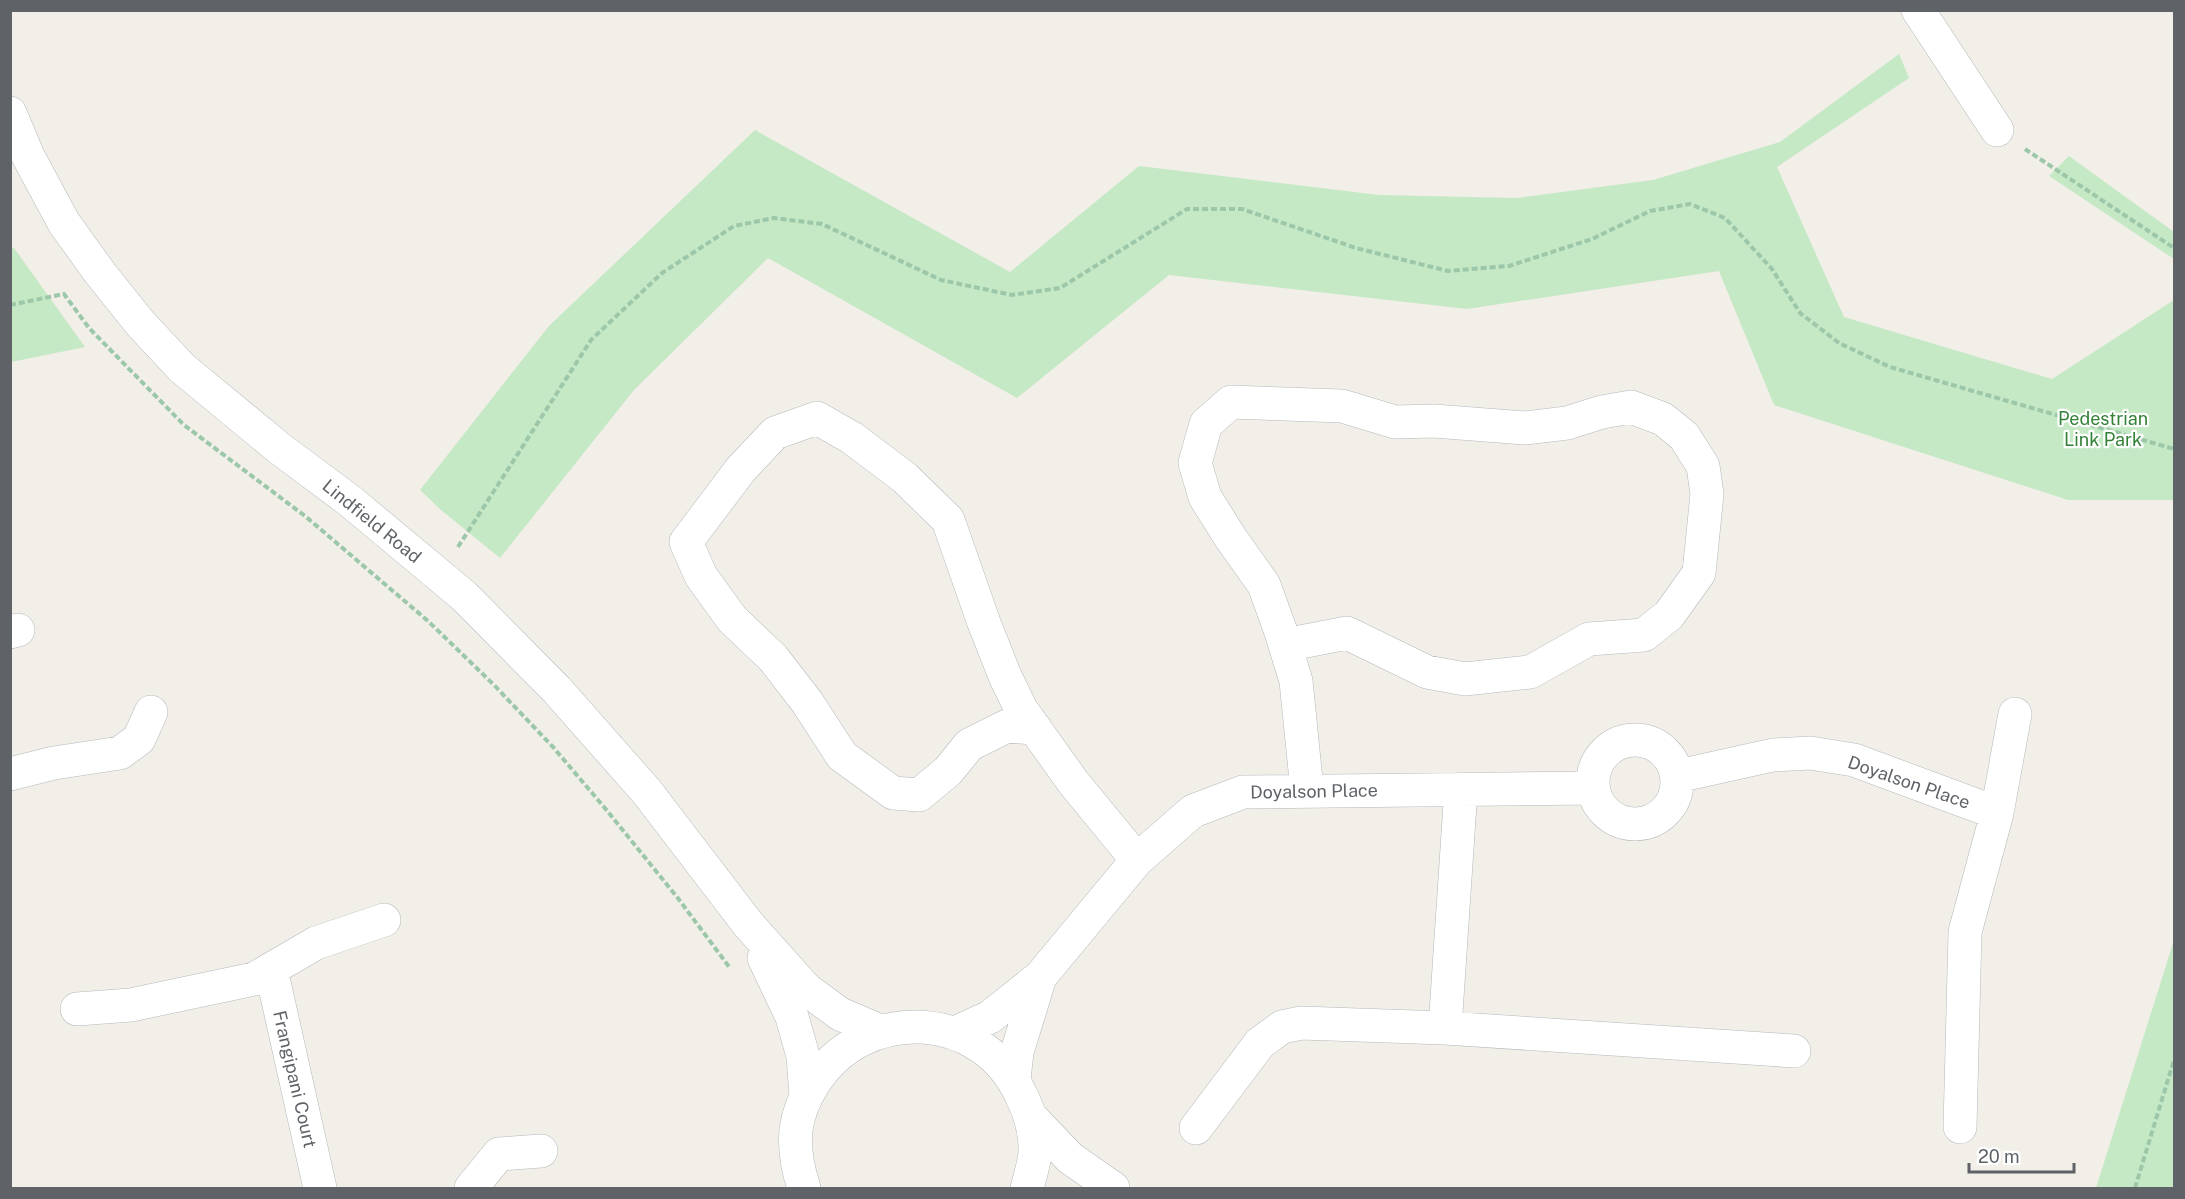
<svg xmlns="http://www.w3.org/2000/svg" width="2185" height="1199" font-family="'Public Sans',sans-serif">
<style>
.green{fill:#c5e8c5}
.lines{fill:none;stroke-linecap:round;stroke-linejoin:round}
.minor-casing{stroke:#b5b8bc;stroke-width:34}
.path{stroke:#9cc7a9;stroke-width:4;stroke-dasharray:6 3;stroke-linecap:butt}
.minor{stroke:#fff;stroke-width:33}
.labels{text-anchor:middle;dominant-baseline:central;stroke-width:4.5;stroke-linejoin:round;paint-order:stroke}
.park-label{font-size:18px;fill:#348238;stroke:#fff}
.street-label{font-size:18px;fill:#5f6368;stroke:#fff}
</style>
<rect width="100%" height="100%" fill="#f1efe8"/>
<path class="green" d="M 1899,54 L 1909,78 L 1777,167 L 1844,317 L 2052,379 L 2174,300 L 2174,500 L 2068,500 L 1774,405 L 1719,271 L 1467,309 L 1169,275 L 1017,398 L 768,258 L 634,390 L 500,558 L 441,510 L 420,490 L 549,326 L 755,130 L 1010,272 L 1139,166 L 1379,195 L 1517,198 L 1653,180 L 1780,142 Z
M 2069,156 L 2174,232 L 2174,259 L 2049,176 Z
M 11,248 L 14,248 L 85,347 L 11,362 Z
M 2174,940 L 2174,1188 L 2096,1188 Z"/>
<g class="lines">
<g class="minor-casing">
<path id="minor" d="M 1918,10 L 1997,130
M 10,113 L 28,156 L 64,223 L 100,273 L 140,323 L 182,368 L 279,448 L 350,501 L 464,596 L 557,690 L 647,792 L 748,924 L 806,989 L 840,1014 L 880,1031
M 10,632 L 18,630
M 1285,645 L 1347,633 L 1427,672 L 1465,679 L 1530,672 L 1589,639 L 1644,635 L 1669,615 L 1699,573 L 1707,494 L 1703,466 L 1684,436 L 1663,419 L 1631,407 L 1602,412 L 1567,423 L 1525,428 L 1434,421 L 1395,422 L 1342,406 L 1231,402 L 1206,424 L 1195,463 L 1205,497 L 1230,537 L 1264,585 L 1281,632 L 1296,681 L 1307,790
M 1035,728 L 1007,726 L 969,745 L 948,771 L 919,795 L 893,793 L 842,756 L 807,702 L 773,658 L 732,619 L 701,576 L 686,542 L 741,469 L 775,433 L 817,418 L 852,438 L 905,478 L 948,520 L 984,623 L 1005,676 L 1021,709 L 1073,782 L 1137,860
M1593 782a42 42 0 1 1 84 0a42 42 0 1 1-84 0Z
M 10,774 L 54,763 L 120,753 L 139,739 L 151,712
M 1678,776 L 1773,755 L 1810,753 L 1854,760 L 1997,813
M 764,958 L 792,1017 L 803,1056 L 806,1096
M 271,969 L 320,1188
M 77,1009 L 131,1005 L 254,979 L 316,943 L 384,920
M 1445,1028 L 1461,789
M 955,1033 L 990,1017 L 1040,977 L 1137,860 L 1162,838 L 1193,811 L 1243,792 L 1593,788
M 1014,1079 L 1017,1052 L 1040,977
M 1031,1117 L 1070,1158 L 1113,1188
M 1960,1127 L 1965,932 L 1997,813 L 2015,714
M 1196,1128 L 1260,1043 L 1282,1027 L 1301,1023 L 1445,1028 L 1794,1051
M 471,1188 L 499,1154 L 541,1151
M 804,1188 C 798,1170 794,1150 796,1130 C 798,1114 805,1097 814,1083 C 864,1004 982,1009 1021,1095 C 1030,1113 1036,1132 1035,1153 C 1034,1164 1030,1177 1027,1188"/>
</g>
<path class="path" d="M 2025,149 L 2174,248
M 10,305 L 64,294 L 89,328 L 184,425 L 305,516 L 428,621 L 493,684 L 553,747 L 604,807 L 677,897 L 730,968
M 458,547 L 591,340 L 662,273 L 734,226 L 774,218 L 822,224 L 941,280 L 1012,295 L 1060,288 L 1187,209 L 1242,209 L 1356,248 L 1448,271 L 1509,266 L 1592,239 L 1650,211 L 1690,204 L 1725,218 L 1772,269 L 1800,313 L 1839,343 L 1890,367 L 2174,449
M 2135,1188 L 2174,1060"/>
<use href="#minor" class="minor"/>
</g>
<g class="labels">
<g class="park-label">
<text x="2103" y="418">Pedestrian<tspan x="2103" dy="21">Link Park</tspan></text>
</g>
<g class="street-label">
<text transform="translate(372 521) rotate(39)">Lindfield Road</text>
<text transform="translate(1909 782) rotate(19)">Doyalson Place</text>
<text transform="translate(1314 791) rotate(-1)">Doyalson Place</text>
<text transform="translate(295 1079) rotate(77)">Frangipani Court</text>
</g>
</g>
<rect width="2185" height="1199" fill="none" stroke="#5f6368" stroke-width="24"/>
<path d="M1969 1163v9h105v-9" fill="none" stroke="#5f6368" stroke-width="3"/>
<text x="1978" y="1163" font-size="18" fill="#5f6368" stroke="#ffffff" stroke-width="4.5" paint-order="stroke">20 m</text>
</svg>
